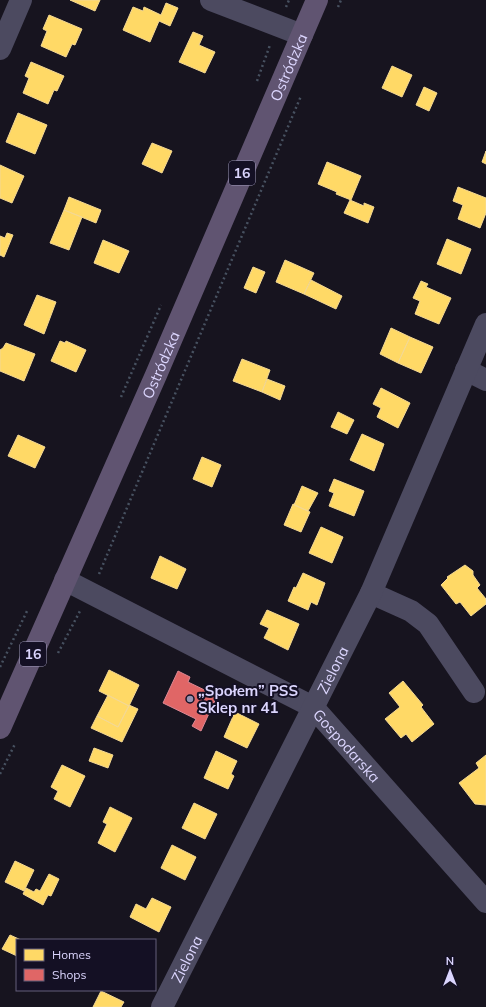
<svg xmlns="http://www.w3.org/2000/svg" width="486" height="1007" font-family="Mulish,sans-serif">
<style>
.homes{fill:#ffd966;stroke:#f4d893}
.shops{fill:#e06666;stroke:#de8793}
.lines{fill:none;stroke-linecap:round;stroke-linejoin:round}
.path{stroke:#475160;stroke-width:2.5;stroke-dasharray:2 3;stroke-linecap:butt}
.minor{stroke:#4c4a60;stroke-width:22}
.major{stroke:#605471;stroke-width:22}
.poi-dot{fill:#9691af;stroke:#141024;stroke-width:1.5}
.labels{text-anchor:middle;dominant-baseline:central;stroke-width:4;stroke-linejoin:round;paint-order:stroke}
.shield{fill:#141024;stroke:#9f9abc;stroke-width:1}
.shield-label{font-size:14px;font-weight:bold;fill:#dbd5fd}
.street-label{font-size:15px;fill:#dbd5fd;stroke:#141024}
.poi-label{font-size:15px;font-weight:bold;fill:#dbd5fd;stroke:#141024;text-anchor:start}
</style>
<rect width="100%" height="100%" fill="#17141f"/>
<path class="homes" d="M 70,0 L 100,0 L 95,11 Z
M 166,3 L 178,8 L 170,26 L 159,21 L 150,42 L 123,30 L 133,7 L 143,11 L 144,7 L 161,15 Z
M 49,15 L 82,29 L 75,45 L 72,44 L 66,57 L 41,46 L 47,31 L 43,29 Z
M 193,32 L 203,36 L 199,45 L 215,52 L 205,73 L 179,62 Z
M 31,62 L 64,76 L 57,91 L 54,90 L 48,104 L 23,93 L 29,78 L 25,76 Z
M 392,66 L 412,75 L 402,97 L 382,88 Z
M 424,87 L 437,93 L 429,111 L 416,105 Z
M 18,113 L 47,125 L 35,154 L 6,142 Z
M 152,143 L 172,151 L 162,173 L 142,164 Z
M 486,151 L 486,164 L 482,162 Z
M 327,162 L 361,176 L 351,200 L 336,194 L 337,192 L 318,184 Z
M 0,165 L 24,176 L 12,203 L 0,198 Z
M 458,187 L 486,198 L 486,213 L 480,228 L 458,219 L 463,205 L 453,201 Z
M 69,197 L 101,210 L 96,223 L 64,210 Z
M 350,200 L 364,206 L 364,203 L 374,207 L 368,223 L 344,213 Z
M 64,210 L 82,217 L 69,250 L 50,243 Z
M 7,233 L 13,235 L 4,257 L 0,255 L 0,236 L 5,238 Z
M 447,239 L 471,249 L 461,274 L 437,264 Z
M 103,240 L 129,251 L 119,273 L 94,263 Z
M 285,260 L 314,273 L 304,294 L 276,282 Z
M 253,267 L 265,272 L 256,293 L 244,288 Z
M 311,280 L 342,296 L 336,309 L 304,294 Z
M 421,281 L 428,284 L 426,287 L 451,298 L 439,324 L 415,314 L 420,301 L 413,298 Z
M 37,295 L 56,302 L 44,334 L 24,325 Z
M 391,328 L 410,337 L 398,363 L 380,354 Z
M 410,337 L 433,347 L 421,373 L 398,363 Z
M 60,341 L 65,343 L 66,341 L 86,350 L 76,372 L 51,361 Z
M 6,343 L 35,354 L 24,381 L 0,371 L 0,350 L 3,348 Z
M 242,359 L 270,370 L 262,392 L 233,381 Z
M 267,379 L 285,386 L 280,400 L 262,392 Z
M 381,388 L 410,403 L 398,428 L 377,417 L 381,408 L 373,404 Z
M 338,412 L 354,420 L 347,434 L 331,427 Z
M 362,434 L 384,444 L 374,471 L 350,460 Z
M 18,435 L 45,447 L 35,468 L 8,456 Z
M 202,457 L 221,465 L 212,487 L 193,479 Z
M 334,479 L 364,491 L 354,516 L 329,506 L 334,493 L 329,491 Z
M 302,486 L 318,493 L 308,511 L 294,505 Z
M 293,504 L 310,512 L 301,532 L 284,525 Z
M 321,527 L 343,537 L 332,563 L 309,553 Z
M 160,556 L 186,569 L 177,589 L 151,578 Z
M 465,565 L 473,571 L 473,575 L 480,585 L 477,588 L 486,599 L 486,604 L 471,616 L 460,602 L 456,604 L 441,585 L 448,578 L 447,577 Z
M 303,573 L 325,583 L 317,605 L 311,602 L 308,610 L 288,601 L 294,587 L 296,588 Z
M 267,610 L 299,624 L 288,650 L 264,638 L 269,628 L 260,624 Z
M 109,670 L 139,685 L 129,706 L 99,691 Z
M 403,681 L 423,705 L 421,707 L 434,724 L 412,742 L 406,734 L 401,738 L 385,719 L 400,707 L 389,693 Z
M 108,695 L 129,706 L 118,727 L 97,716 Z
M 129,705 L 138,709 L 122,742 L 91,728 L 97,716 L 118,727 Z
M 235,712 L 259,724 L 247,748 L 224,737 Z
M 94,748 L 113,755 L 108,768 L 89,761 Z
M 216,751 L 237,761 L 231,774 L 234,776 L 228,789 L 204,778 Z
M 486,755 L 486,805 L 475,804 L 459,783 L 479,768 L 476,763 Z
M 62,765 L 85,776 L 70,807 L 54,799 L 58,791 L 51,787 Z
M 194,803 L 217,814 L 205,839 L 182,828 Z
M 110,807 L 132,818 L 115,852 L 98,843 L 107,824 L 103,822 Z
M 172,845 L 196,857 L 185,880 L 161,868 Z
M 15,861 L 34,870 L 24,891 L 5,882 Z
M 49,874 L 59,879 L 51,896 L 48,895 L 43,905 L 23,894 L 26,888 L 34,892 L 36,889 L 40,891 Z
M 152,898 L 171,907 L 159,932 L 130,917 L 136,904 L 146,909 Z
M 10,935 L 21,940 L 17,940 L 17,956 L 2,949 Z
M 101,991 L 124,1002 L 121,1007 L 93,1007 Z"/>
<path class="shops" d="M 178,671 L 190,677 L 188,682 L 217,696 L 201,731 L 192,726 L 196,719 L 163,703 Z"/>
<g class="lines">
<path class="path" d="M 286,7 L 289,0
M 338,7 L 341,0
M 257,81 L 270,45
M 121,397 L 161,305
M 99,574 L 301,96
M 58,653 L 80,611
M 0,667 L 28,609
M 0,774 L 15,744"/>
<g class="minor">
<path d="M 211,0 L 302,35"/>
<path d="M 0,49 L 21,0"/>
<path d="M 466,370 L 486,380"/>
<path id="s1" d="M 65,580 L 313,707 L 486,902"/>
<path d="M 371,593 L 411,611 L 428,624 L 474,692"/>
<path id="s2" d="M 162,1007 L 371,593 L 486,324"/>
</g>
<path class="major" id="s3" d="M 0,728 L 156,375 L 317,0"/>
</g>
<circle class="poi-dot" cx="190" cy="699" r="4"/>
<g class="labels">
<g class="shield">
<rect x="229" y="161" width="26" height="24" rx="3"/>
<rect x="20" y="642" width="26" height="24" rx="3"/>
</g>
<g class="shield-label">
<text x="242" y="173">16</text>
<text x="33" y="654">16</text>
</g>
<g class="street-label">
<text stroke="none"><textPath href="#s3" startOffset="721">Ostródzka</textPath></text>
<text stroke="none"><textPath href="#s3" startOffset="397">Ostródzka</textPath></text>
<text stroke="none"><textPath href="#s2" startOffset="378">Zielona</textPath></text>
<text stroke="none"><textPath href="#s1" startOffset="330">Gospodarska</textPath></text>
<text stroke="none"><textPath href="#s2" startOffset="54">Zielona</textPath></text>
</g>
<g class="poi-label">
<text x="198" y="690">„Społem” PSS<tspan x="198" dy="17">Sklep nr 41</tspan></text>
</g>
</g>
<rect x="16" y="939" width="140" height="52" fill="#141024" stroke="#645f7b"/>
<rect x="24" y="949" width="20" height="12" fill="#ffd966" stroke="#645f7b"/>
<text x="52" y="959" font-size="12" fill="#dbd5fd">Homes</text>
<rect x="24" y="969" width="20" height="12" fill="#e06666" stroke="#645f7b"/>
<text x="52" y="979" font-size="12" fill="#dbd5fd">Shops</text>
<g transform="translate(450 971)" stroke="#141024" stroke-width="3" paint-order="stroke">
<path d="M0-3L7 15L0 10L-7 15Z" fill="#dbd5fd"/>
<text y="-6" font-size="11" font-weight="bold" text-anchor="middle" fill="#dbd5fd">N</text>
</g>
</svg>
